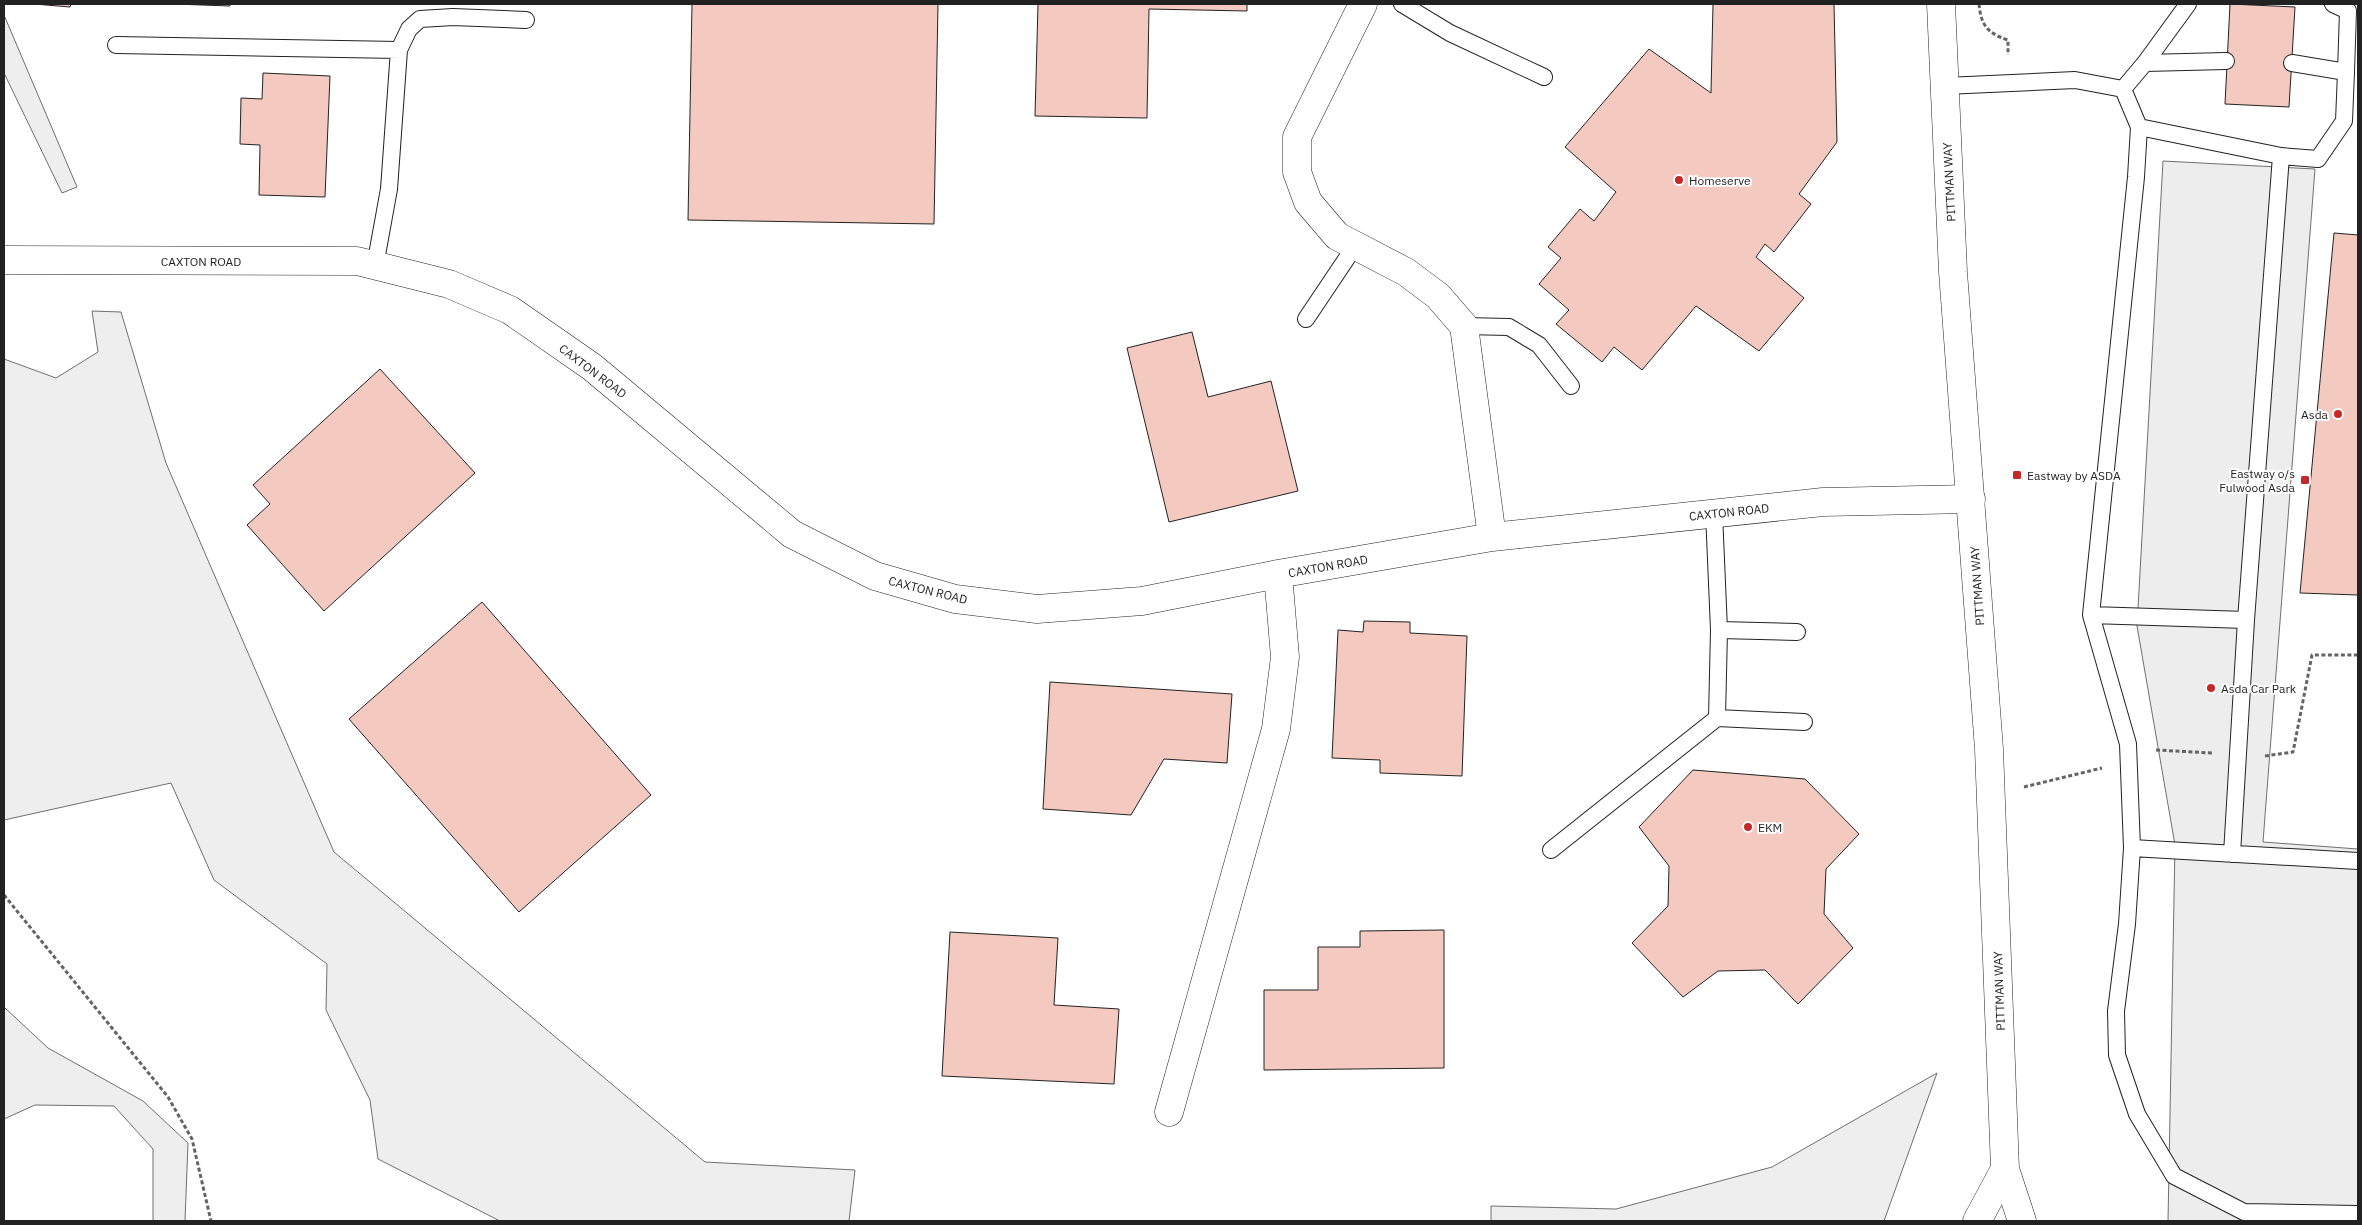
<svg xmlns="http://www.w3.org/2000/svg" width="2362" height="1225" font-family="'IBM Plex Sans',sans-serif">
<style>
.green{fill:#eee;stroke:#6f6f6f}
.parking{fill:#ededed;stroke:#6f6f6f}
.building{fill:#f3c9c0;stroke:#222}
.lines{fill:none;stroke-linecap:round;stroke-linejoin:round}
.lane-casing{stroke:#222;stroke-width:18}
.street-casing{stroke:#222;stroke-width:29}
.secondary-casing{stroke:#222;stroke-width:29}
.path{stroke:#646464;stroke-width:3;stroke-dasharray:4 2.5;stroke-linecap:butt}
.lane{stroke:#fff;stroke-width:16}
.street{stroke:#fff;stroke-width:28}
.secondary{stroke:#fff;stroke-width:28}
.poi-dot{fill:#c62828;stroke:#fff;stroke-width:2}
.labels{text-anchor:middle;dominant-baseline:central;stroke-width:4;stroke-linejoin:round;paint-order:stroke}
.poi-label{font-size:12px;fill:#222;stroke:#fff;text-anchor:start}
.street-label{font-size:12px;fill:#222;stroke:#fff}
</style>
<rect width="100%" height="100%" fill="#fff"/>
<path class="green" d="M 4,15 L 77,187 L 62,193 L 4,73 Z
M 92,311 L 121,312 L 166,463 L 334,852 L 705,1162 L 855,1170 L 849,1221 L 500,1221 L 378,1159 L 370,1100 L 326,1010 L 327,964 L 214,880 L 171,783 L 4,820 L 4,359 L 56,378 L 98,352 Z
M 4,1007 L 48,1048 L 143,1101 L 188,1143 L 185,1221 L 153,1221 L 153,1149 L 114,1106 L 35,1105 L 4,1119 Z
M 1937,1073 L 1884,1221 L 1491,1221 L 1491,1206 L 1616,1209 L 1772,1167 Z"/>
<path class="parking" d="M 2163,161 L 2315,169 L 2263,842 L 2358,849 L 2358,1221 L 2168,1221 L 2175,845 L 2137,626 Z"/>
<path class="building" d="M 34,4 L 71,4 L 70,7 Z
M 174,4 L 230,4 L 230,6 Z
M 692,4 L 938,4 L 934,224 L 688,220 Z
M 1038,4 L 1247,4 L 1247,11 L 1149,9 L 1147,118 L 1035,116 Z
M 1713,4 L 1834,4 L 1837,142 L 1799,194 L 1811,204 L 1774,252 L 1765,244 L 1756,257 L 1804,298 L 1759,351 L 1696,306 L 1642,370 L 1614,347 L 1602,362 L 1556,324 L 1569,310 L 1539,284 L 1561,258 L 1548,247 L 1580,209 L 1594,221 L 1616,192 L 1565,147 L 1649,49 L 1711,93 Z
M 2230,4 L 2295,7 L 2289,107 L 2225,104 Z
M 263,73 L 330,76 L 325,197 L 259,195 L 260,145 L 240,144 L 241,98 L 262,99 Z
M 2334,233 L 2358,235 L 2358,595 L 2300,593 Z
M 1192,332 L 1208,397 L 1271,381 L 1298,491 L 1169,522 L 1127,348 Z
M 380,369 L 475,473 L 324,611 L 247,525 L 270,504 L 253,485 Z
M 482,602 L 651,795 L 519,912 L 349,719 Z
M 1364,621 L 1410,622 L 1410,633 L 1467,636 L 1462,776 L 1380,773 L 1380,760 L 1332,758 L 1338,630 L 1363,632 Z
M 1050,682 L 1232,694 L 1227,763 L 1164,759 L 1131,815 L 1043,809 Z
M 1693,770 L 1805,779 L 1859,834 L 1826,869 L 1824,914 L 1853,948 L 1798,1004 L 1765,970 L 1718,971 L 1683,997 L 1632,943 L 1668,906 L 1669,866 L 1639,827 Z
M 1444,930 L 1444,1068 L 1264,1070 L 1264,990 L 1318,990 L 1318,947 L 1360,947 L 1360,931 Z
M 950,932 L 1058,938 L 1054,1005 L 1119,1009 L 1114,1084 L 942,1076 Z"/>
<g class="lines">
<g class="lane-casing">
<path id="lane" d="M 1402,4 L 1450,33 L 1544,77
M 2333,4 L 2348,11 L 2346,72
M 116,45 L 399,50
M 2145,63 L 2188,4
M 1945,86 L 2075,80 L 2123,89 L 2139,127 L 2136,177 L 2091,615 L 2128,744 L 2132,848 L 2358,861
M 2123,89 L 2145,63 L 2226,61
M 2139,127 L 2281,156 L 2318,159 L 2344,121 L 2346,72 L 2292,63
M 375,266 L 389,189 L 399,50 L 409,29 L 420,19 L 453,17 L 526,20
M 1306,319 L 1355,246
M 1464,326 L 1509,327 L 1539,345 L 1571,386
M 2091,615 L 2246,620
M 1719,630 L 1797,632
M 1717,718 L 1804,722
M 2132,848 L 2127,924 L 2116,1011 L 2117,1055 L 2137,1114 L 2174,1176 L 2244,1212 L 2358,1214
M 1551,850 L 1717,718 L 1719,630 L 1714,513
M 2232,854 L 2246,620 L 2281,156"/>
</g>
<g class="street-casing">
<path id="street" d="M 1363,4 L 1297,137 L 1297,172 L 1308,202 L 1337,236 L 1406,272 L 1438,296 L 1464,326 L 1492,537
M 4,260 L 357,261 L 449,284 L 510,310 L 592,367 L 792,534 L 875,576 L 955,599 L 1037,609 L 1142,601 L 1278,574 L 1492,537 L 1823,502 L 1971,499
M 1169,1112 L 1276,729 L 1285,657 L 1278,574"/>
</g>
<g class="secondary-casing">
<path id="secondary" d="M 1941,4 L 1953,272 L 1989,749 L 2005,1169 L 2022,1221
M 1977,1221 L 2005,1169"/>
</g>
<path class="path" d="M 1979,4 C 1981,25 1987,33 2008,40 L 2008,55
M 2156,750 L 2212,753
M 2265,756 L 2293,752 L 2312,655 L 2358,655
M 2024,787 L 2102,768
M 4,895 L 168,1097 L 192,1139 L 211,1221"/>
<use href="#lane" class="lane"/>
<use href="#street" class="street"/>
<use href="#secondary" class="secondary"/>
</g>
<g class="poi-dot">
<circle cx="1679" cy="180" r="5"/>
<circle cx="2338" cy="414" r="5"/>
<rect x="2012" y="470" width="10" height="10" rx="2.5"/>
<rect x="2300" y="475" width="10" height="10" rx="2.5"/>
<circle cx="2211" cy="688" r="5"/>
<circle cx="1748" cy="827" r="5"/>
</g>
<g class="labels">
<g class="poi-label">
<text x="1689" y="180">Homeserve</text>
<text x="2328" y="414" text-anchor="end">Asda</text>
<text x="2295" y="473" text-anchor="end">Eastway o/s<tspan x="2295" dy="14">Fulwood Asda</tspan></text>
<text x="2027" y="475">Eastway by ASDA</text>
<text x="2221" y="688">Asda Car Park</text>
<text x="1758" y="827">EKM</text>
</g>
<g class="street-label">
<text transform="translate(1949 182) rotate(-93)">PITTMAN WAY</text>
<text x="201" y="261">CAXTON ROAD</text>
<text transform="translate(593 371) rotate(37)">CAXTON ROAD</text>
<text transform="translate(1729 512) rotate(-6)">CAXTON ROAD</text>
<text transform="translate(1328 566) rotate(-10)">CAXTON ROAD</text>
<text transform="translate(1977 586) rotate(-94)">PITTMAN WAY</text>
<text transform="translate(928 590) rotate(14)">CAXTON ROAD</text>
<text transform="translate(1999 991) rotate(-92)">PITTMAN WAY</text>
</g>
</g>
<rect width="2362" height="1225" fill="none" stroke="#222222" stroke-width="10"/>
</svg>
